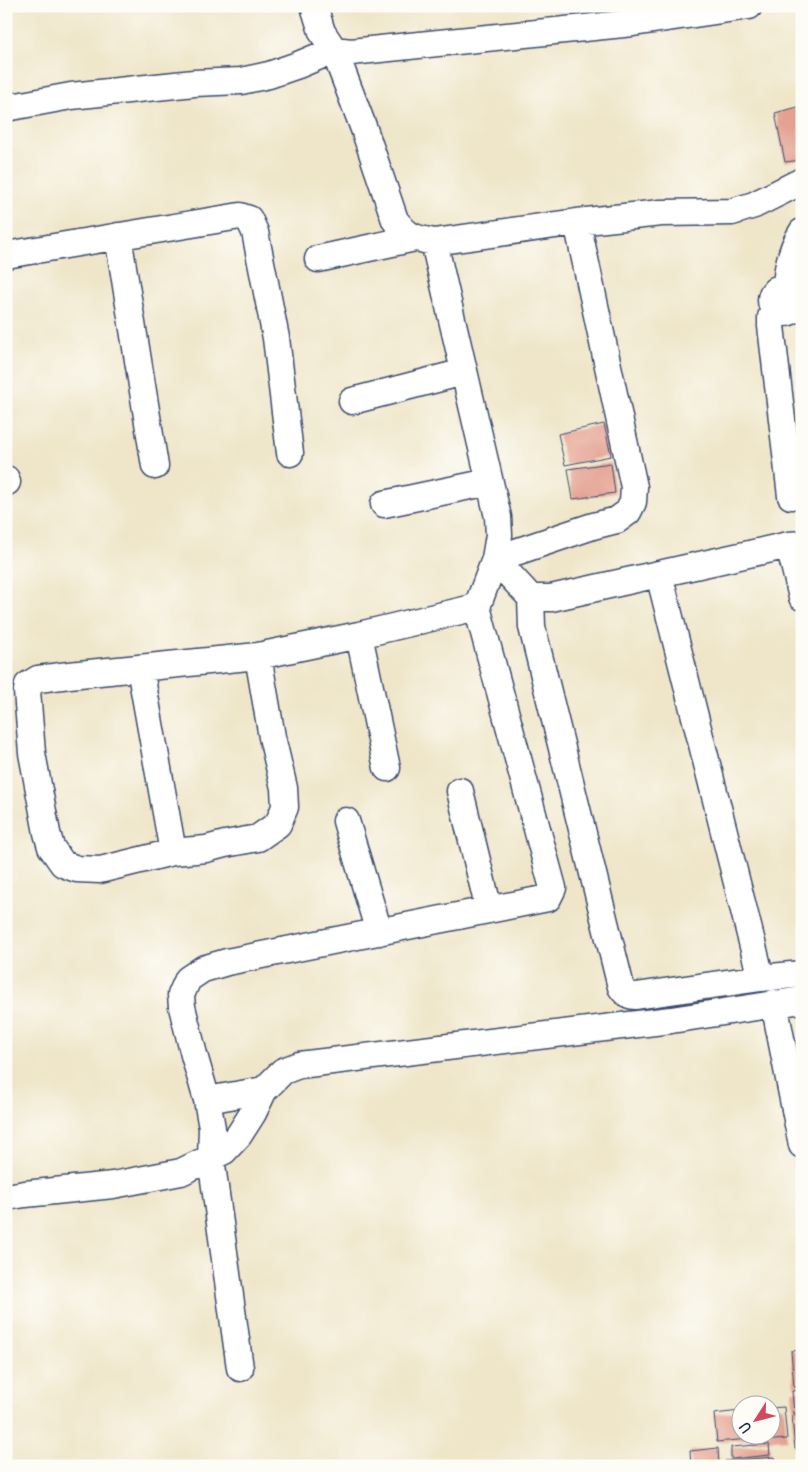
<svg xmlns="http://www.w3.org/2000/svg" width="808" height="1472" font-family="Delius,sans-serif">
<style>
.building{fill:#e4a191}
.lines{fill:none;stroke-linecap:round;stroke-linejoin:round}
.minor-casing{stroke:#3b4a6e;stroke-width:29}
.minor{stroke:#fff;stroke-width:26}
</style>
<rect width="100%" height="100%" fill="#fdfcf7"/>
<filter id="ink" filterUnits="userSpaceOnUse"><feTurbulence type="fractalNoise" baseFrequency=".02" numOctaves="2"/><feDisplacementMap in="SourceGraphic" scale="10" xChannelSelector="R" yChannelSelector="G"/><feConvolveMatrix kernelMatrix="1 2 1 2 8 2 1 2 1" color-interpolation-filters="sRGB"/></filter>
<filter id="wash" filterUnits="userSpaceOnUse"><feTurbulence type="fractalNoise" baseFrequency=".0096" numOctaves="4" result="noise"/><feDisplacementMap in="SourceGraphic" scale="20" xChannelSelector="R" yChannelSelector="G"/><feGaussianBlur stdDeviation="1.12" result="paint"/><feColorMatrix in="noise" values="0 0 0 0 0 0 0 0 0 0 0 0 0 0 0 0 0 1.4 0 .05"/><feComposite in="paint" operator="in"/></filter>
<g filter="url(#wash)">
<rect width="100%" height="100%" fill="#efe6c9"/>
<g id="blocks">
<path class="building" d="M 802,106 L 802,160 L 785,162 L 775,113 Z
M 604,424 L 611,456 L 565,465 L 558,434 Z
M 611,463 L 615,493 L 573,499 L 568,469 Z
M 802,1350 L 802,1386 L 794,1387 L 791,1351 Z
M 802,1390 L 802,1414 L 794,1414 L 792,1391 Z
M 784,1407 L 787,1439 L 750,1442 L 749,1434 L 770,1434 L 770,1408 Z
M 740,1411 L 740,1434 L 748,1434 L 748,1439 L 717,1442 L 714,1414 Z
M 802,1415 L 802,1448 L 795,1449 L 792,1416 Z
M 769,1444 L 770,1455 L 731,1459 L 731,1447 Z
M 718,1448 L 719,1466 L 691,1466 L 690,1451 Z
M 775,1457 L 776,1466 L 726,1466 L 725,1461 Z"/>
</g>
</g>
<g filter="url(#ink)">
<use href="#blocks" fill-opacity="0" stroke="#3b4a6e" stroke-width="1"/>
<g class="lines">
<g class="minor-casing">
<path id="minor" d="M 314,6 L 322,32 L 334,50 L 364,129 L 395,220 C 408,237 413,238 434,242 L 577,222 L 661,213 L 732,212 L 754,205 L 802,181
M 6,108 L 71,96 L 194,83 L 241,81 L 269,75 L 298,65 L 334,50 L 351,52 L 633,23 L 749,6
M 577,222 L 634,487 L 633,502 L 628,512 L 617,520 L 593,526 L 495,559 L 531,598 L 532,627 L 621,987 C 625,993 628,996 636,996 L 761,978 L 802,974
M 118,236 L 155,466
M 6,255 L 240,216 L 249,219 L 255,232 L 276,338 L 290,453
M 318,259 L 415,238
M771 300a13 13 0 1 1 26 0a13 13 0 1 1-26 0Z
M 786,287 C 787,267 791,249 802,232
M 775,310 L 771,317 L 771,326 L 791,496
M 352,401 L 464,372
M 6,479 L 7,482
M 384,504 L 489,482
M 789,545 L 802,597
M 659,574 L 761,978
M 531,598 L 551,598 L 789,545 L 802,544
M 359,635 L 387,768
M 258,656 L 272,737 L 284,788 L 285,807 L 278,824 L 258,838 L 225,844 L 206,849 L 173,852 L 100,870 L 77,869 L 63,864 L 51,847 L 47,833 L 32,753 L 27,691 L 28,685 L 38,679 L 69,675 L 258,656 L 359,635 L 477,607
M 140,668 L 173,852
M 460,791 L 489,910
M 346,821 L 379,932
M 774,1003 L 802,1145
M 207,1100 L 264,1090
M 6,1197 L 25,1194 L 113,1185 L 181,1172 L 224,1151 L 239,1135 L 253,1113 L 264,1090 L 283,1071 L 299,1065 L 671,1020 L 802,1000
M 240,1368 L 211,1158 L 212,1128 L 207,1100 L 194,1055 L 182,1007 L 181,995 L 188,979 L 203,969 L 227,962 L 548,898 L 553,888 L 477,607 L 495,559 L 499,535 L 498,517 L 434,242"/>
</g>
<use href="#minor" class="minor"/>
</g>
</g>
<rect width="808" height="1472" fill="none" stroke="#fdfcf7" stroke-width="25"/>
<g transform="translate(756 1420) rotate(234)"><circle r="24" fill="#fdfcf7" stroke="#a3aaba"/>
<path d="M0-4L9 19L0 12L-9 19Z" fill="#d1495b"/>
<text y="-8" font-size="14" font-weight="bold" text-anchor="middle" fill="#1b2f5e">U</text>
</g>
</svg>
